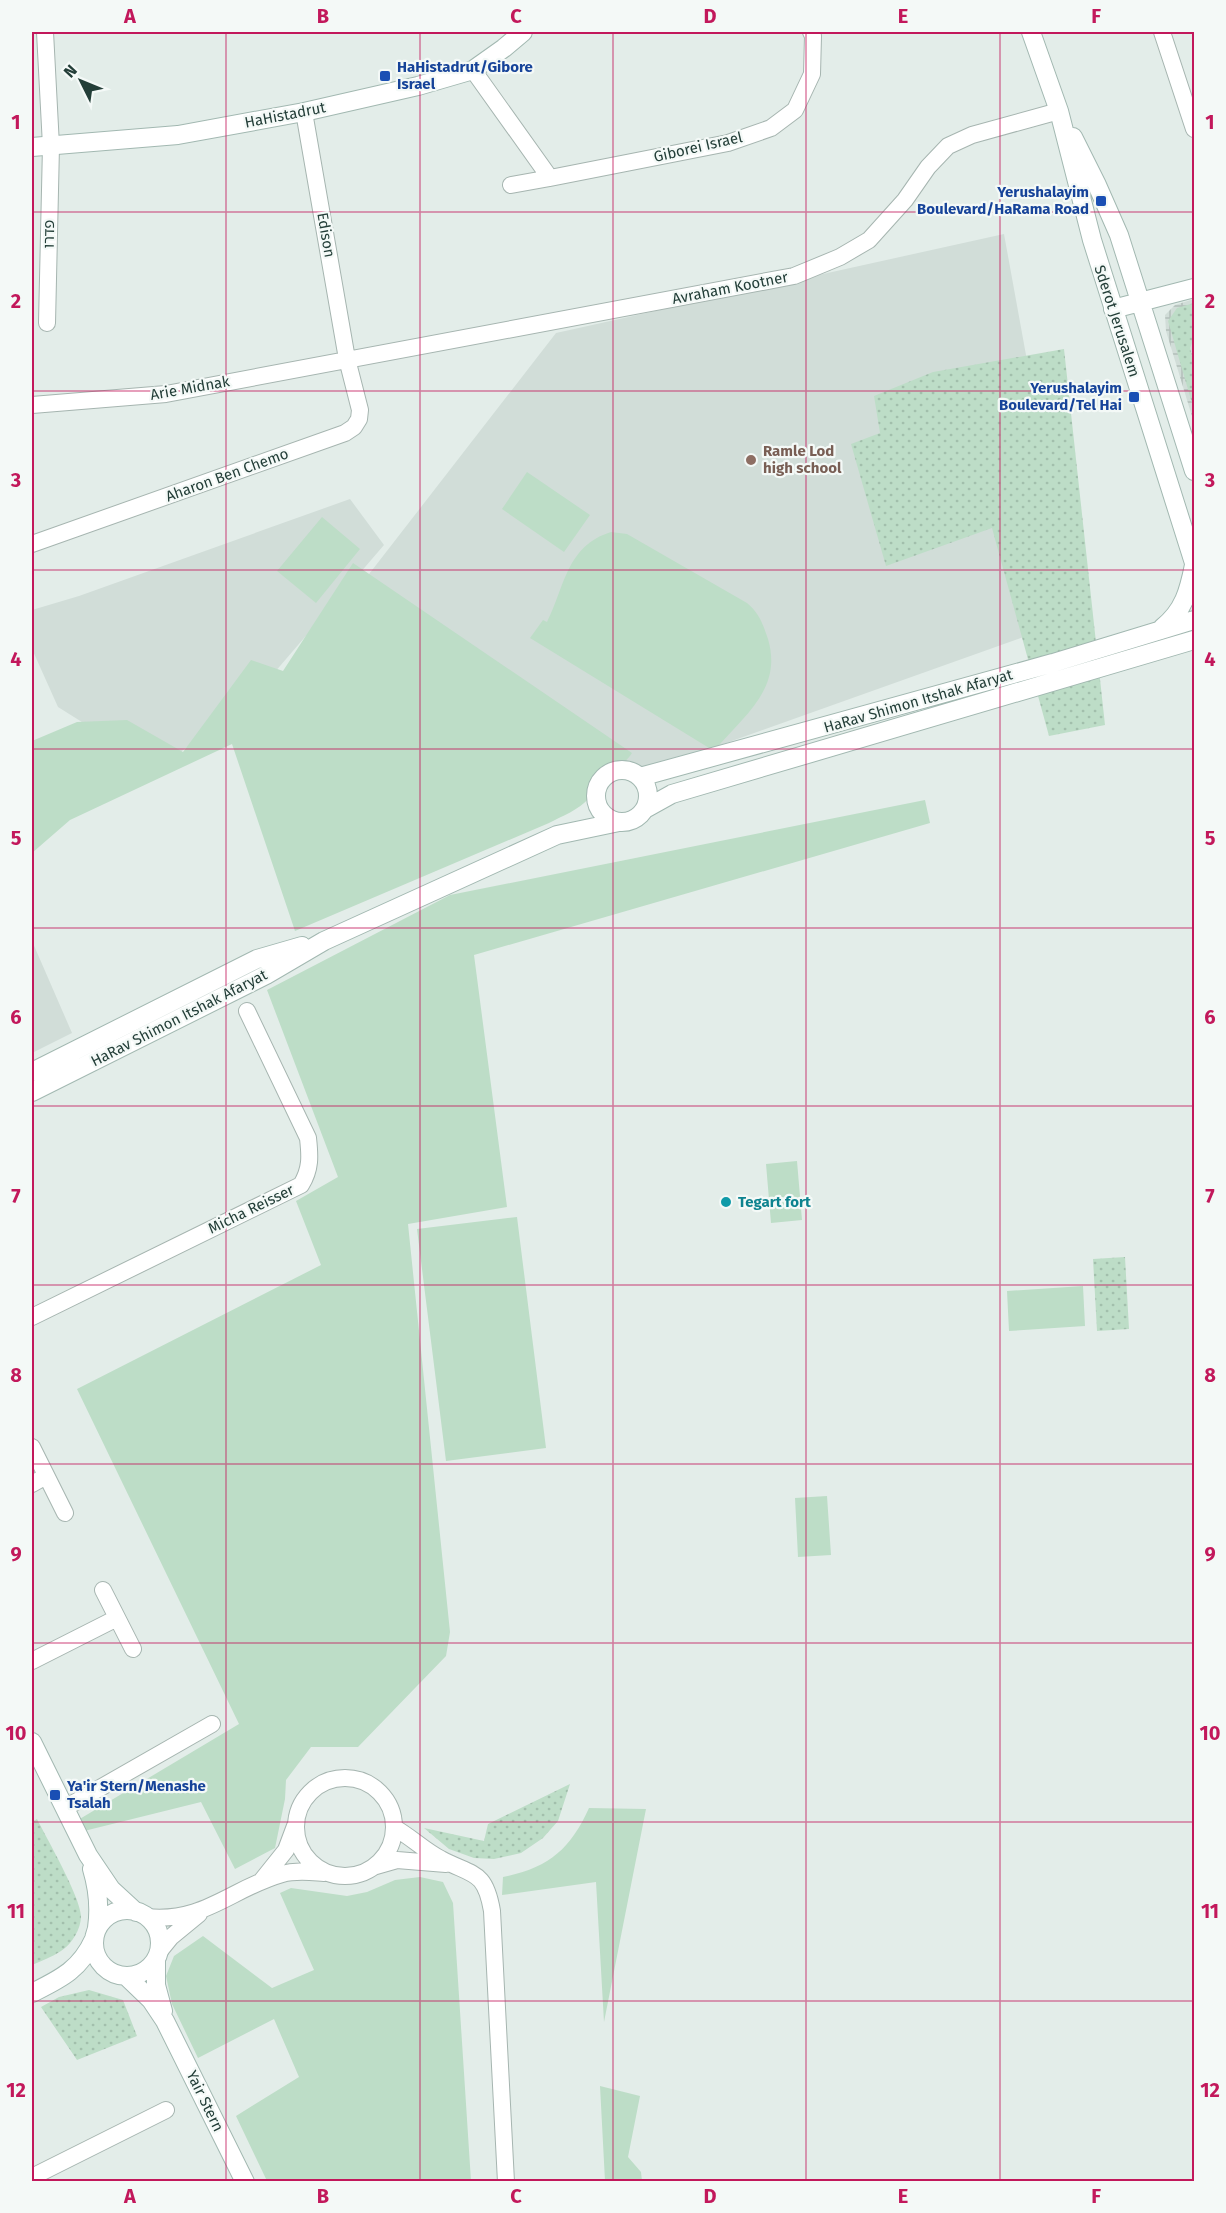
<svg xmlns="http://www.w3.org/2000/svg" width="1226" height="2213" font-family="'Fira Sans','Noto Sans Hebrew',sans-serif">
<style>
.built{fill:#d1ddd8}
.industrial{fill:url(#industrial-grid)}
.grass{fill:#bdddc7}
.park{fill:url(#park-dots)}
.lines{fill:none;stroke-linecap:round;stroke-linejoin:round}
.street-casing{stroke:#a6b5b0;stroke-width:18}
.secondary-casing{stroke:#a2b8b1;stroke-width:20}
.street{stroke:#fff;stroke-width:16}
.secondary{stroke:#fff;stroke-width:18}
.grid{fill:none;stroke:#c2185b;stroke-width:1.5;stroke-opacity:0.55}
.transit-dot{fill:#1a4fb4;stroke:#f4f9f7;stroke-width:2}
.education-dot{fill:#8d6e63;stroke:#f4f9f7;stroke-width:2}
.culture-dot{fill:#0f9aa8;stroke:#f4f9f7;stroke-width:2}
.labels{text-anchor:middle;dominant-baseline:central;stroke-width:4.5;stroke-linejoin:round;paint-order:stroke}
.transit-label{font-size:15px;font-weight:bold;fill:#164399;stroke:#f4f9f7;text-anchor:start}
.street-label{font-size:15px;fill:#233e38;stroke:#f4f9f7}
.education-label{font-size:15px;font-weight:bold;fill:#785e54;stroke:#f4f9f7;text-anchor:start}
.culture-label{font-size:15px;font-weight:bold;fill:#0d838f;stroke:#f4f9f7;text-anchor:start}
.neatline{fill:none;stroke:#c2185b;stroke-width:2}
.grid-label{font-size:20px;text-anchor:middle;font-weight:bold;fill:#c2185b}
</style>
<defs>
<pattern id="industrial-grid" width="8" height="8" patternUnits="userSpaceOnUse" patternTransform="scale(1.5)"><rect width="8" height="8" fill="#d1ddd8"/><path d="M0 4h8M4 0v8" fill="none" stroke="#b3bfba"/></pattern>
<pattern id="park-dots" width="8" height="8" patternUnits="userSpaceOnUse" patternTransform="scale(1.5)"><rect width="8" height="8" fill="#bdddc7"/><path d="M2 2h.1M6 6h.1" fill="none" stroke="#a2bfac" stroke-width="1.8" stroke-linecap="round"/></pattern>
</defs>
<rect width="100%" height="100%" fill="#e3ede9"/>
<path class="built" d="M 1004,234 L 1074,619 L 645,772 L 633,766 L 620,763 L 359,587 L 556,333 Z
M 350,499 L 384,545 L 249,702 L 157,769 L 58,707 L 32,649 L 32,610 L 79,596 Z
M 32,941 L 72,1033 L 32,1053 Z"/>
<path class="industrial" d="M 1194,299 L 1194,423 L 1166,331 L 1165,315 L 1175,305 Z"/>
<path class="grass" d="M 527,472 L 590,515 L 564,552 L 502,509 Z
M 322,517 L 360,549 L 316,603 L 277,571 Z
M 611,532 L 627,534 L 747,603 C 759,613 763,624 768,639 C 783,690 743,716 714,751 L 530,638 L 543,620 L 547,622 C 565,587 566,546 611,532 Z
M 353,563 L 632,753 C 620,771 614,762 601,772 C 593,779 595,791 589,798 C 579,810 562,816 549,823 L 295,931 L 232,744 L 70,820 L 32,853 L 32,741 L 77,722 L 127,720 L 183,752 L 251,660 L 283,671 Z
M 925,800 L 930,823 L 474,955 L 507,1207 L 408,1224 L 450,1632 L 446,1656 L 358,1747 L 311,1747 L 286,1780 L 285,1799 L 275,1848 L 235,1869 L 201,1802 L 84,1831 L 78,1820 L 239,1724 L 77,1389 L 321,1265 L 296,1201 L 338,1177 L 267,990 L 450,895 Z
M 797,1161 L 802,1220 L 771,1223 L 766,1164 Z
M 517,1217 L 546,1448 L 446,1461 L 417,1229 Z
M 1083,1286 L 1085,1326 L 1009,1331 L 1007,1291 Z
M 827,1496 L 831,1555 L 798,1557 L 795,1498 Z
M 589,1808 L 646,1809 L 604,2022 L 596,1882 L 502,1895 L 503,1877 C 548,1868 570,1850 589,1808 Z
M 420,1877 L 443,1882 L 453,1903 L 471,2181 L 267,2181 L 236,2116 L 299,2077 L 274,2019 L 198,2058 L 172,2004 L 166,1976 L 174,1956 L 203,1936 L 272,1988 L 314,1970 L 280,1893 L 291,1888 L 347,1896 L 367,1892 L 395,1880 Z
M 600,2086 L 640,2096 L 628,2157 L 641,2172 L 642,2181 L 605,2181 Z"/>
<path class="park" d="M 1194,303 L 1194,338 L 1190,348 L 1194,365 L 1194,410 L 1168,321 L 1177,308 Z
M 1064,349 L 1105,725 L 1049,736 L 992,528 L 886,566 L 851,444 L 880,433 L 874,396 L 933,372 Z
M 1125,1257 L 1129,1329 L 1097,1331 L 1093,1259 Z
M 570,1784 L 558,1821 L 543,1838 L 521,1853 L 494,1859 L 474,1858 L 449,1849 L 424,1828 L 484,1841 L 488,1824 Z
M 37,1819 C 47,1839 80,1896 81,1916 C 81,1929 72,1944 61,1951 C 52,1957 41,1961 32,1965 L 32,1822 Z
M 89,1990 L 123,2000 L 137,2036 L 77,2060 L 41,2007 L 59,1997 Z"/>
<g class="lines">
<g class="street-casing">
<path id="street" d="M 45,32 L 51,146 L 47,323
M 1162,32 L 1194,129
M 473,70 L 550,178 L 728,143 L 771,128 L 795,110 L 812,74 L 813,36 L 811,32
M 511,185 L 550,178
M 32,405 L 166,394 L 794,276 L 840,257 L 869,240 L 905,200 L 928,167 L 948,146 L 972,135 L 1059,111
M 32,544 L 345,433 L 354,427 L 359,419 L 360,410 L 347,359 L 304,112
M 32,1317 L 301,1185 C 311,1169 310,1156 308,1138 L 247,1011
M 32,1447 L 65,1513
M 32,1484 L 46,1476
M 103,1590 L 133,1649
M 32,1661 L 117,1618
M296 1827a49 49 0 1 1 98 0a49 49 0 1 1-98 0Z
M 65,1808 L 212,1724
M 395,1828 C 411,1837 425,1851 441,1859 C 473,1876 485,1870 492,1911 L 506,2182
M 376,1866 L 397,1860 L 446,1864
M 262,1880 L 286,1850 L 295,1826
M 147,1917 C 204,1923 232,1888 282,1874 C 296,1870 310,1872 324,1873
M 158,1953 L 171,1937 L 199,1914
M 38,2174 L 166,2110"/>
</g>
<g class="secondary-casing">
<path id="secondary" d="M 1031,32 L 1059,111 L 1092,240 L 1194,563
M 1073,137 L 1097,185 L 1119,235 L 1194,471
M 32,147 L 178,135 L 304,112 L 418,86 L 473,70 L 504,48 L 523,32
M 1113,309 L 1194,288
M 1162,628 C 1184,611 1189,590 1194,565
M596 796a26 26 0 1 1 52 0a26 26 0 1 1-52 0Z
M 640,777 L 1053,663 L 1194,620
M 645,809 L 672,794 L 1194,640
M 32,1072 L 257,959 L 302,946
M 32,1092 L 266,975 L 324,941 L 557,835 L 619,822
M 32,1742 L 88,1855 L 111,1889 L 136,1912
M 92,1869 C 98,1889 100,1907 97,1928
M94 1943a33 33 0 1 1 66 0a33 33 0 1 1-66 0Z
M 156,1959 L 156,1985 L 163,2011
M 126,1976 L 151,2000 L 165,2021 L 245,2182
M 32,1993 C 60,1979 80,1970 94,1939"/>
</g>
<use href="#street" class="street"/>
<use href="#secondary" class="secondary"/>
</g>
<path class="grid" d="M 226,32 L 226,2182M 420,32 L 420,2182M 613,32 L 613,2182M 806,32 L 806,2182M 1000,32 L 1000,2182M 32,212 L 1194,212M 32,391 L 1194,391M 32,570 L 1194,570M 32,749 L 1194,749M 32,928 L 1194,928M 32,1106 L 1194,1106M 32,1285 L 1194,1285M 32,1464 L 1194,1464M 32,1643 L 1194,1643M 32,1822 L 1194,1822M 32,2001 L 1194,2001"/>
<g class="transit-dot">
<rect x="379" y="70" width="12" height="12" rx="3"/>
<rect x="1095" y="195" width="12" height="12" rx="3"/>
<rect x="1128" y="391" width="12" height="12" rx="3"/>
<rect x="49" y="1789" width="12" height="12" rx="3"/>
</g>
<circle class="education-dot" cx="751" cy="460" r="6"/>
<circle class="culture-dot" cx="726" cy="1202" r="6"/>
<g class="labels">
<g class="transit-label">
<text x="397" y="67">HaHistadrut/Gibore<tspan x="397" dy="17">Israel</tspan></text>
<text x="1089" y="192" text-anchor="end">Yerushalayim<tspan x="1089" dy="17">Boulevard/HaRama Road</tspan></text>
<text x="1122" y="388" text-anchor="end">Yerushalayim<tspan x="1122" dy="17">Boulevard/Tel Hai</tspan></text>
<text x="67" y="1786">Ya'ir Stern/Menashe<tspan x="67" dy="17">Tsalah</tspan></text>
</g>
<g class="street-label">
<text transform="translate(285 115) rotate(-11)">HaHistadrut</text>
<text transform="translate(698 147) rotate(-13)">Giborei Israel</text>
<text transform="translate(49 234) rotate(-89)">פדרו</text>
<text transform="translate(326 235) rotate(80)">Edison</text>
<text transform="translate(730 288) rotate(-11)">Avraham Kootner</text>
<text transform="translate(1117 321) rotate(72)">Sderot Jerusalem</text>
<text transform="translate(190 388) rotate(-10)">Arie Midnak</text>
<text transform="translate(227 475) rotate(-20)">Aharon Ben Chemo</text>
<text transform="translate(918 701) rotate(-16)">HaRav Shimon Itshak Afaryat</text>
<text transform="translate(179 1018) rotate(-27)">HaRav Shimon Itshak Afaryat</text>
<text transform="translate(251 1209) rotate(-26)">Micha Reisser</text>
<text transform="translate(205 2101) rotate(64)">Yair Stern</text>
</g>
<g class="education-label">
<text x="763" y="451">Ramle Lod<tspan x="763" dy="17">high school</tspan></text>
</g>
<g class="culture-label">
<text x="738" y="1202">Tegart fort</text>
</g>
</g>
<rect width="1226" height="2213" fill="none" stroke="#f4f9f7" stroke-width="66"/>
<g transform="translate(81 81) rotate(313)" stroke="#f4f9f7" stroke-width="4.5" paint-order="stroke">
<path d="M0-4.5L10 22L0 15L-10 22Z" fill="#233e38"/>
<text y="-9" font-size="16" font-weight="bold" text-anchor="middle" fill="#233e38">N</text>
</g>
<rect x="33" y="33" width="1160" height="2147" class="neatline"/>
<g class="grid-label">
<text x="130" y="23">A</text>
<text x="323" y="23">B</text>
<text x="516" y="23">C</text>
<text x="710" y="23">D</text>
<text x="903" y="23">E</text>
<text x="1096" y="23">F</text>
<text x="16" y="129">1</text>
<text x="1210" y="129">1</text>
<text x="16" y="308">2</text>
<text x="1210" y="308">2</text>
<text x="16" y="487">3</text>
<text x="1210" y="487">3</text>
<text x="16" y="666">4</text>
<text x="1210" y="666">4</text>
<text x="16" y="845">5</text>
<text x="1210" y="845">5</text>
<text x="16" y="1024">6</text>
<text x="1210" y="1024">6</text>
<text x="16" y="1203">7</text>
<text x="1210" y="1203">7</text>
<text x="16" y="1382">8</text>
<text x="1210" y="1382">8</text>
<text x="16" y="1561">9</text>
<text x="1210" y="1561">9</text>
<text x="16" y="1740">10</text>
<text x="1210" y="1740">10</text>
<text x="16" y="1918">11</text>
<text x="1210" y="1918">11</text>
<text x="16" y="2097">12</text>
<text x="1210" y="2097">12</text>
<text x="130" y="2203">A</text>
<text x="323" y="2203">B</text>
<text x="516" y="2203">C</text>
<text x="710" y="2203">D</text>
<text x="903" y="2203">E</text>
<text x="1096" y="2203">F</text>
</g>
</svg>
